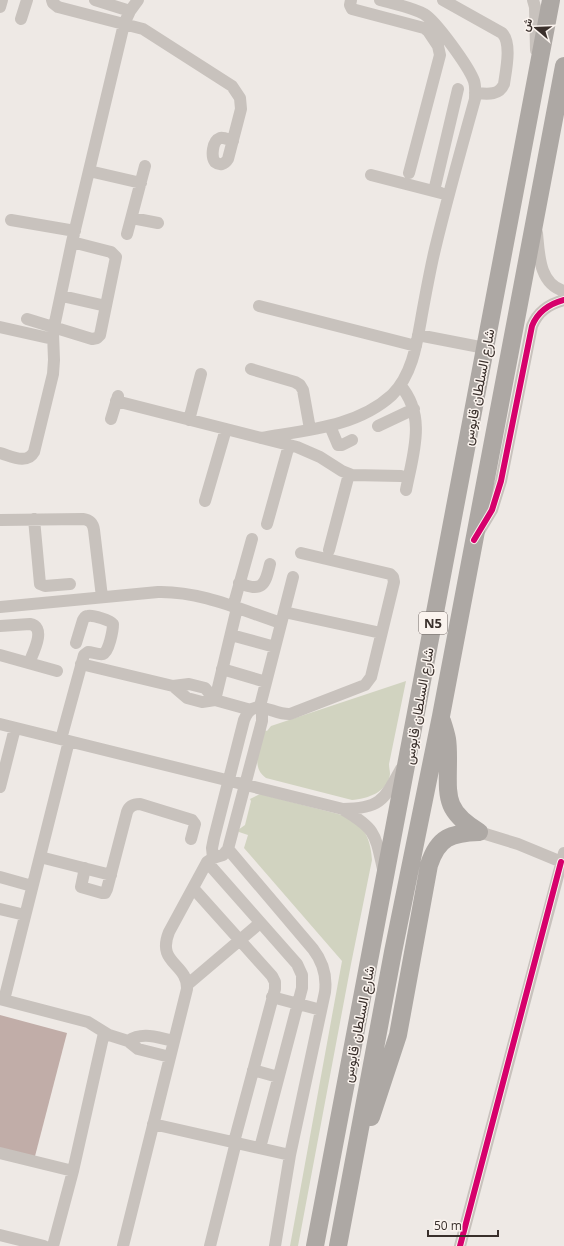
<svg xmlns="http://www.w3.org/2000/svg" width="564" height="1246" font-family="'Open Sans',Vazirmatn,sans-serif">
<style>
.green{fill:#d1d3c0}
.building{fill:#c1ada8}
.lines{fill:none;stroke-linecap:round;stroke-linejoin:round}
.minor{stroke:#c8c2bd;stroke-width:12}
.highway{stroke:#ada8a4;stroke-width:18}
.cycleway-casing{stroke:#faf3ee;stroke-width:8}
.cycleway{stroke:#d6006c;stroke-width:6}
.labels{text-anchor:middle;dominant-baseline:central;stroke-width:3;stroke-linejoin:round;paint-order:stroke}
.shield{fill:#faf3ee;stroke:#736a66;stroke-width:1}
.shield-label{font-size:13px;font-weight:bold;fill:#392f2b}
.street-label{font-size:14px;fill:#392f2b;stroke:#faf3ee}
</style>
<rect width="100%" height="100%" fill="#eee9e5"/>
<path class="green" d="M 406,681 L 389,764 C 389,768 390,771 390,774 C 388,792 367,799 352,800 L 266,778 C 250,767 260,746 264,730 L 267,731 L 271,726 Z
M 260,794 L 346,816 C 365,825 371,841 372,860 L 351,964 L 298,1246 L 290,1246 L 342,961 L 244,848 L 248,835 L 239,832 L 238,830 L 245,825 L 251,801 L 250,799 Z"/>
<path class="building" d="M 0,1015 L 67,1033 L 34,1160 L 0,1152 Z"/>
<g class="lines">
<path class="minor" d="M 52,0 L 53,3 L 58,7 L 143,29 L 232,86 L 240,98 L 241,109 L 228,159 C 225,164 220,166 215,162 C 211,157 212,141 220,138 C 224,137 229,140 233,141
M 95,0 L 130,11
M 351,0 L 350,5 L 352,9 L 424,28 L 428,31 L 438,46 L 440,55 L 409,173
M 443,0 L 502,33 C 512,43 506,70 504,84 C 499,96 487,94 475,93
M 533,0 L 535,7 L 536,50
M 0,7 L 2,0
M 21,19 L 27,0
M 89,171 L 141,183
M 371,175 L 441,193
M 434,191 L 458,89
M 132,218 L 158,223
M 11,220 L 75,231
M 537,233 C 539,254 539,284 564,291
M 127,234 L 145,166
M 62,296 L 106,306
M 259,306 L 416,346
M 27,319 L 92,339 L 97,338 L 100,335 L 116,257 L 111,252 L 72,242
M 0,327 L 53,339
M 418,335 L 485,348
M 251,369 L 295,382 L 300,385 L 303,390 L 310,429
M 400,385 C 427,416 413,454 406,490
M 116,401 L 297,447 L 320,457 L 342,471 L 352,475 L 401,476
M 111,419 L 118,396
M 189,420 L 201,374
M 330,426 L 338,445 L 342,445 L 352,440
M 378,426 L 414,409
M 261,438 C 306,430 357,427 392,395 C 413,374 417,342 422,314 C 426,292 430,270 435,249 C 447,199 461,149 475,99 C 475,93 476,87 474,81 C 469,67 436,21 424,14 C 411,7 394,4 380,0
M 0,453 C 11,456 27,465 34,452 L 53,374 L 54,360 L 53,333 L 54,327 L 72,242 L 124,24 L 130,11 L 138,0
M 205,501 L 226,429
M 34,519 L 40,584 L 45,586 L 70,584
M 0,520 L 83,519 C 90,520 93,523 94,530 L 102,597
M 267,524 L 289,445
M 480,530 L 492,510 L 501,481 L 532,326 C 538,311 549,304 564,300
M 329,550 L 349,474
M 239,583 C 262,592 265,586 270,564
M 0,607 L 158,592 C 201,591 241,610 281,623
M 233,607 L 252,539
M 284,612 L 381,633
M 0,626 L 30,624 C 47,627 33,653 29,663
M 231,635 L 275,647
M 0,655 L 57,671
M 81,664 L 173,686 L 189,684 L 205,688 L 215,700
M 222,669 L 266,682
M 173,686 L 187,698 L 202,702 L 215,700 L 251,710
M 215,700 L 237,608
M 0,724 L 343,809 C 380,809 384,800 401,769
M 61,739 L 84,655 L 88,652 C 92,652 99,655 103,654 C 109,652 113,630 113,624 C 110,620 93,615 88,616 C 85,616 85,617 83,620 L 76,643
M 0,787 L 15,728
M 344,810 C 376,829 375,834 383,869
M 479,832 L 518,844 L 564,863
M 228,849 L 313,949 C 323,962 327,976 325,992 L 290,1155 L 275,1246
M 40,857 L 111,875
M 213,858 L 212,848 L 214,838 L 244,720 C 254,695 272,715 290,714 L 365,685 L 371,677 L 394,582 L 393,577 L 390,574 L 301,553
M 207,862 L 297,964 L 302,975 L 302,988 L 260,1148
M 85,868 L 81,887 L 102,893 L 105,893 L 107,889 L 127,812 C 129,806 134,804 140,804 L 192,820 L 195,824 L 191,839
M 0,877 L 32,886
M 193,888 L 272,976 L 275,982 L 275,989 L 234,1142
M 0,909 L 25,915
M 187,985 L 260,923
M 272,997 L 321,1010
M 0,999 L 88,1022 L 109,1035 L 128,1041 L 138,1049 L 170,1057
M 4,1000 L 69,741
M 128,1041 C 143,1031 158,1038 174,1041
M 253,1070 L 278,1077
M 153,1124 L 290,1155
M 0,1153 L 73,1171
M 0,1235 L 44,1246
M 53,1246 L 73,1171 L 104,1033
M 123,1246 L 187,989 C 188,963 156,964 169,932 L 207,862 L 213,858 L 223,855 L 228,849 L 262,721 L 262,714 L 260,706 L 293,577
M 210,1246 L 236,1142
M 460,1246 L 564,853"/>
<path class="highway" d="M 442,721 C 444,727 446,733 447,739 C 448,745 448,752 448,758 C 448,796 443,810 479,832
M 371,1117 L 398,1035 L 429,865 C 438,837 451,833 479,832
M 315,1246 L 551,0
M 338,1246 L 393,952 L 441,716 L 564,66"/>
<g class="cycleway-casing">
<path id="cycleway" d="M 474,540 L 492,510 L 501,481 L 532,326 C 538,311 549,304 564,300
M 460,1246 L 561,862"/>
</g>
<use href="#cycleway" class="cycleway"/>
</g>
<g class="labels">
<rect class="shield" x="419" y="612" width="28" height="22" rx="3"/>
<g class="shield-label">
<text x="433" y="623">N5</text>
</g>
<g class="street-label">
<text transform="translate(478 387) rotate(-79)">شارع السلطان قابوس</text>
<text transform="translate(418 706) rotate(-80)">شارع السلطان قابوس</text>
<text transform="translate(358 1024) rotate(-79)">شارع السلطان قابوس</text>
</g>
</g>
<g transform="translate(536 28) rotate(289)" stroke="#faf3ee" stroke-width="3" paint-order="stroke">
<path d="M0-3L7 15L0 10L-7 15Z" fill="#392f2b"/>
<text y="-6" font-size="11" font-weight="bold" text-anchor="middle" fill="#392f2b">ش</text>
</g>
<path d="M428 1230v6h70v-6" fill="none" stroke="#392f2b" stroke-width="2"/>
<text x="434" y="1230" font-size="12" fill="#392f2b" stroke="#faf3ee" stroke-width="3" paint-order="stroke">50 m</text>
</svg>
